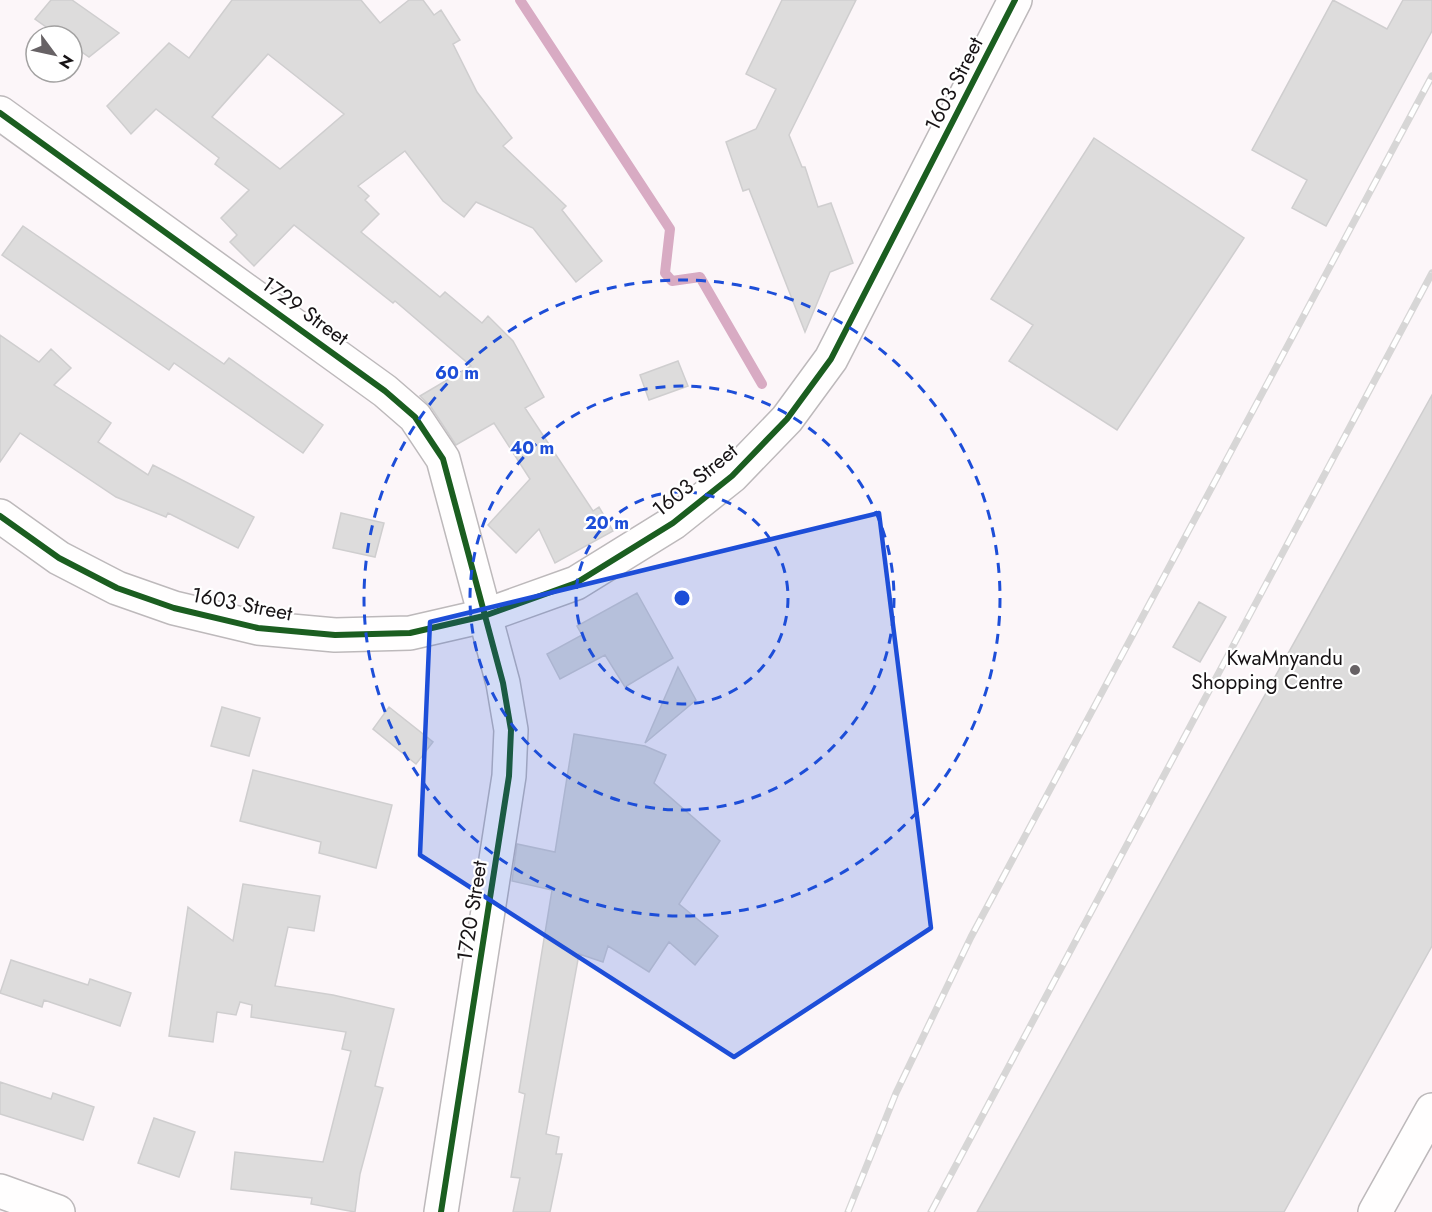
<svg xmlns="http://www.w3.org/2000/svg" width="1432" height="1212" font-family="Jost,sans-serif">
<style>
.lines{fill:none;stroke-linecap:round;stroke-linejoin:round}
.stream{stroke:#d8abc3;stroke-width:10}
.building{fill:#dddcdc;stroke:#cfcecf;stroke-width:1.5;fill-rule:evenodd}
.street-casing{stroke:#bdb9bb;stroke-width:36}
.secondary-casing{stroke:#bdb9bb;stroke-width:36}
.street{stroke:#fffefe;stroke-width:33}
.secondary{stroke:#fffefe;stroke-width:33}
.rail-casing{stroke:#d7d6d6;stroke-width:7}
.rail{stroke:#fff;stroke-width:4.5;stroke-dasharray:14;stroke-linecap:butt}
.cycleway-casing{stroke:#fff;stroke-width:10}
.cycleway{stroke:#1b5e20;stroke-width:6}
.marked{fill:#1d4ed8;fill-opacity:0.2;stroke:#1d4ed8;stroke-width:4.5;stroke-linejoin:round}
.ring{fill:none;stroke:#1d4ed8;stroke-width:3;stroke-dasharray:10 8}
.poi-dot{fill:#676265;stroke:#fff;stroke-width:2}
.labels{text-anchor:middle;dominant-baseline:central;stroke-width:4.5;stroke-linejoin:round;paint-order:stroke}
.street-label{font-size:21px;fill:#171315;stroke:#fff}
.poi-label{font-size:21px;fill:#171315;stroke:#fff;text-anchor:end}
.centre{fill:#1d4ed8;stroke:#fff;stroke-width:3}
.ring-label{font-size:18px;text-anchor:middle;font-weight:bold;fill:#1d4ed8;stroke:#fff;stroke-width:4.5;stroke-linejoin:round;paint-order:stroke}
</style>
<rect width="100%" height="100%" fill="#fcf6f9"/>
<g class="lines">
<path class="stream" d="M 520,0 L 670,229 L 665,273 L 672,281 L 700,277 L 762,384"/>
</g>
<path class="building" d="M 51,0 L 72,0 L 119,33 L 89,57 L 72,45 L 72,36 L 59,36 L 35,19 Z
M 232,0 L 361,0 L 380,23 L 409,0 L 423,0 L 434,15 L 441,10 L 460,40 L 453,44 L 477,92 L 512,138 L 503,146 L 566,206 L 562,210 L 602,261 L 576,282 L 533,228 L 476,202 L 464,217 L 443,201 L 405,151 L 358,186 L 369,196 L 365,200 L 379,214 L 361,232 L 440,297 L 445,292 L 482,323 L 488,316 L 513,341 L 544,397 L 525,408 L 593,511 L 599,507 L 613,531 L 555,563 L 539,529 L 516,553 L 488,525 L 530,479 L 494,423 L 456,445 L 431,407 L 420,396 L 471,366 L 395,301 L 393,303 L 294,225 L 254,266 L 230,242 L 237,235 L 221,218 L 249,190 L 215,164 L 219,158 L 156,109 L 131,134 L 107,106 L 169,43 L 189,58 ZM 268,54 L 344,114 L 280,169 L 212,117 Z
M 782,0 L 856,0 L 789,135 L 802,167 L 805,167 L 818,207 L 831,203 L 853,263 L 830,272 L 805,332 L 749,189 L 743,191 L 726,142 L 756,129 L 776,89 L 746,74 Z
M 1333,0 L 1387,29 L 1403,0 L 1432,0 L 1432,31 L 1326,226 L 1292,208 L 1307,180 L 1252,150 Z
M 1094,138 L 1244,238 L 1117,430 L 1009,361 L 1033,325 L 991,299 Z
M 23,226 L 224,364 L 229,358 L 323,425 L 303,453 L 174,363 L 169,370 L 2,255 Z
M 0,335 L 39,362 L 51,349 L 71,368 L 54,385 L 111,423 L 98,442 L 148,475 L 153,465 L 254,517 L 238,548 L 168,513 L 166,517 L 116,497 L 20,433 L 0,462 Z
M 678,361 L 688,386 L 649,400 L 640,375 Z
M 1432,395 L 1432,946 L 1284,1212 L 977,1212 Z
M 341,513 L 384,523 L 375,557 L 333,548 Z
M 637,593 L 673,658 L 625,687 L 605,655 L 560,679 L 547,654 L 582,635 L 577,626 Z
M 1199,602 L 1226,617 L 1200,662 L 1173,647 Z
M 678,667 L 696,700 L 645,743 Z
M 222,707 L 260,718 L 249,756 L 211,746 Z
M 389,707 L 433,742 L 416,764 L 373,729 Z
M 574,734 L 645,746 L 666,755 L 654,783 L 720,841 L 679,904 L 718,936 L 695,965 L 669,942 L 649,972 L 608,946 L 603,962 L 579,954 L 546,1134 L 559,1137 L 556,1154 L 562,1154 L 550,1212 L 513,1212 L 520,1178 L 511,1177 L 525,1094 L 519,1092 L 552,890 L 512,881 L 517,844 L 555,852 Z
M 253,770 L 392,805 L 376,868 L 319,853 L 321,842 L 240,821 Z
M 243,884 L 320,896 L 314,931 L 288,927 L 275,986 L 333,995 L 394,1009 L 375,1086 L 383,1088 L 360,1174 L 355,1212 L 311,1204 L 312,1198 L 231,1189 L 235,1152 L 323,1162 L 351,1051 L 342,1049 L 346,1032 L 251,1017 L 252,1005 L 240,1002 L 236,1015 L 217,1012 L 213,1042 L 169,1036 L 188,907 L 233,941 Z
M 11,960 L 88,985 L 90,979 L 131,993 L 120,1026 L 44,1000 L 42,1007 L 0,993 Z
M 0,1082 L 51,1099 L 53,1093 L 94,1107 L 83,1140 L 0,1114 Z
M 154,1118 L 195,1132 L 179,1177 L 138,1163 Z"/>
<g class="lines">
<g class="street-casing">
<path id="street" d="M 0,113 L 385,391 L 415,417 L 443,459 L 503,683 L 511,730 L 509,776 L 441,1212
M 0,1191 L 58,1212"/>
</g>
<g class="secondary-casing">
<path id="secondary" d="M 0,516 L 59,558 L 117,588 L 174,608 L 258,628 L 335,635 L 410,633 L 484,616 L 576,583 L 673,523 L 732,476 L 787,419 L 831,359 L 1015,0
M 1375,1212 L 1432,1110"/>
</g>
<use href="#street" class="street"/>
<use href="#secondary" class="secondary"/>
<g class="rail-casing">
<path id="rail" d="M 848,1212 L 896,1093 L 971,937 L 1432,76
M 931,1212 L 1432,273"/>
</g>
<use href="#rail" class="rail"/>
<g class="cycleway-casing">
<path id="cycleway" d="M 0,113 L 385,391 L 415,417 L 443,459 L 503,683 L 511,730 L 509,776 L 441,1212
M 0,516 L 59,558 L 117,588 L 174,608 L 258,628 L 335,635 L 410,633 L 484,616 L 576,583 L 673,523 L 732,476 L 787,419 L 831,359 L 1015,0"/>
</g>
<use href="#cycleway" class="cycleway"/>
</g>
<path class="marked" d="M 879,513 L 931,928 L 734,1057 L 420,855 L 430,622 Z"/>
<g class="ring">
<circle cx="682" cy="598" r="106"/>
<circle cx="682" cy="598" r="212"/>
<circle cx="682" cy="598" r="318"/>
</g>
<circle class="poi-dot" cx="1355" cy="670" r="6"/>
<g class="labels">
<g class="street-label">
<text transform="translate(954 84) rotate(-63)">1603 Street</text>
<text transform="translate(305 311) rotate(36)">1729 Street</text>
<text transform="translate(695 480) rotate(-39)">1603 Street</text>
<text transform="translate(242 604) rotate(11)">1603 Street</text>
<text transform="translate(472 911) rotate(-81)">1720 Street</text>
</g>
<g class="poi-label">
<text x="1343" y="658">KwaMnyandu<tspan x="1343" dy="24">Shopping Centre</tspan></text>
</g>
</g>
<circle cx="682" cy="598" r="9" class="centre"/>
<g class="ring-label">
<text x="457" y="379">60 m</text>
<text x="532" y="454">40 m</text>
<text x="607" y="529">20 m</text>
</g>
<g transform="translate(54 54) rotate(123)"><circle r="28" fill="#ffffff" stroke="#a2a1a1" stroke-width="1.5"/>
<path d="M0-4.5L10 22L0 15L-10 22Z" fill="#676265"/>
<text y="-9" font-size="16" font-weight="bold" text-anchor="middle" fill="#171315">N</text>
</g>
</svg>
